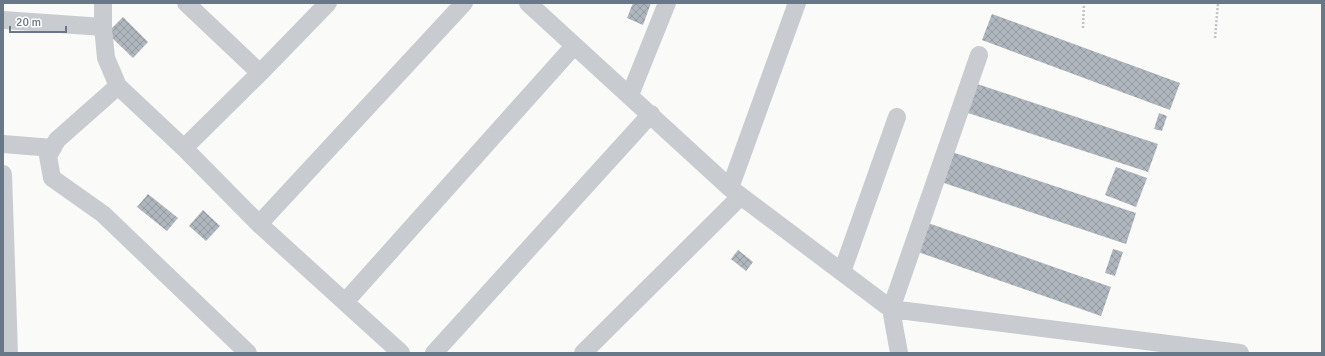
<svg xmlns="http://www.w3.org/2000/svg" width="1325" height="356" font-family="Signika,sans-serif">
<style>
.building{fill:url(#building-cross-hatch)}
.lines{fill:none;stroke-linecap:round;stroke-linejoin:round}
.path{stroke:#c0c2c5;stroke-width:2.5;stroke-dasharray:2 2;stroke-linecap:butt}
.minor{stroke:#c8cbcf;stroke-width:18}
</style>
<defs>
<pattern id="building-cross-hatch" width="8" height="8" patternUnits="userSpaceOnUse"><rect width="8" height="8" fill="#afb6bd"/><path d="M0 0l8 8M0 8l8-8" fill="none" stroke="#92999f"/></pattern>
</defs>
<rect width="100%" height="100%" fill="#fafaf8"/>
<path class="building" d="M 633,3 L 651,3 L 643,25 L 627,18 Z
M 992,14 L 1180,83 L 1170,110 L 982,40 Z
M 123,17 L 148,42 L 133,58 L 107,33 Z
M 971,82 L 1158,144 L 1148,172 L 962,111 Z
M 1159,113 L 1167,116 L 1162,131 L 1154,129 Z
M 949,151 L 1136,213 L 1126,244 L 938,181 Z
M 1116,167 L 1147,178 L 1136,207 L 1105,195 Z
M 148,194 L 178,218 L 167,231 L 137,207 Z
M 203,210 L 220,226 L 206,241 L 189,226 Z
M 928,223 L 1111,287 L 1101,316 L 918,252 Z
M 1113,249 L 1123,252 L 1115,276 L 1105,273 Z
M 738,250 L 753,262 L 746,271 L 731,259 Z"/>
<g class="lines">
<path class="path" d="M 1083,28 L 1084,3
M 1215,38 L 1218,3"/>
<path class="minor" d="M 103,3 L 103,27 L 106,58 L 118,86 L 184,148 L 259,224 L 401,353
M 186,3 L 260,73
M 528,3 L 730,188 L 891,309 L 1240,353
M 3,20 L 103,27
M 118,86 L 57,140 L 48,156 L 52,178 L 103,214 L 248,353
M 630,95 L 667,3
M 3,144 L 53,148
M 184,148 L 260,73 L 328,3
M 3,174 L 9,353
M 730,188 L 797,3
M 259,224 L 464,3
M 842,272 L 897,117
M 345,302 L 574,46
M 434,353 L 651,114
M 583,353 L 740,197
M 899,353 L 891,309 L 979,55"/>
</g>
<rect width="1325" height="356" fill="none" stroke="#697889" stroke-width="8"/>
<path d="M10 26v6h56v-6" fill="none" stroke="#697889" stroke-width="2"/>
<text x="16" y="26" font-size="12" fill="#697889" stroke="#ffffff" stroke-width="3" paint-order="stroke">20 m</text>
</svg>
